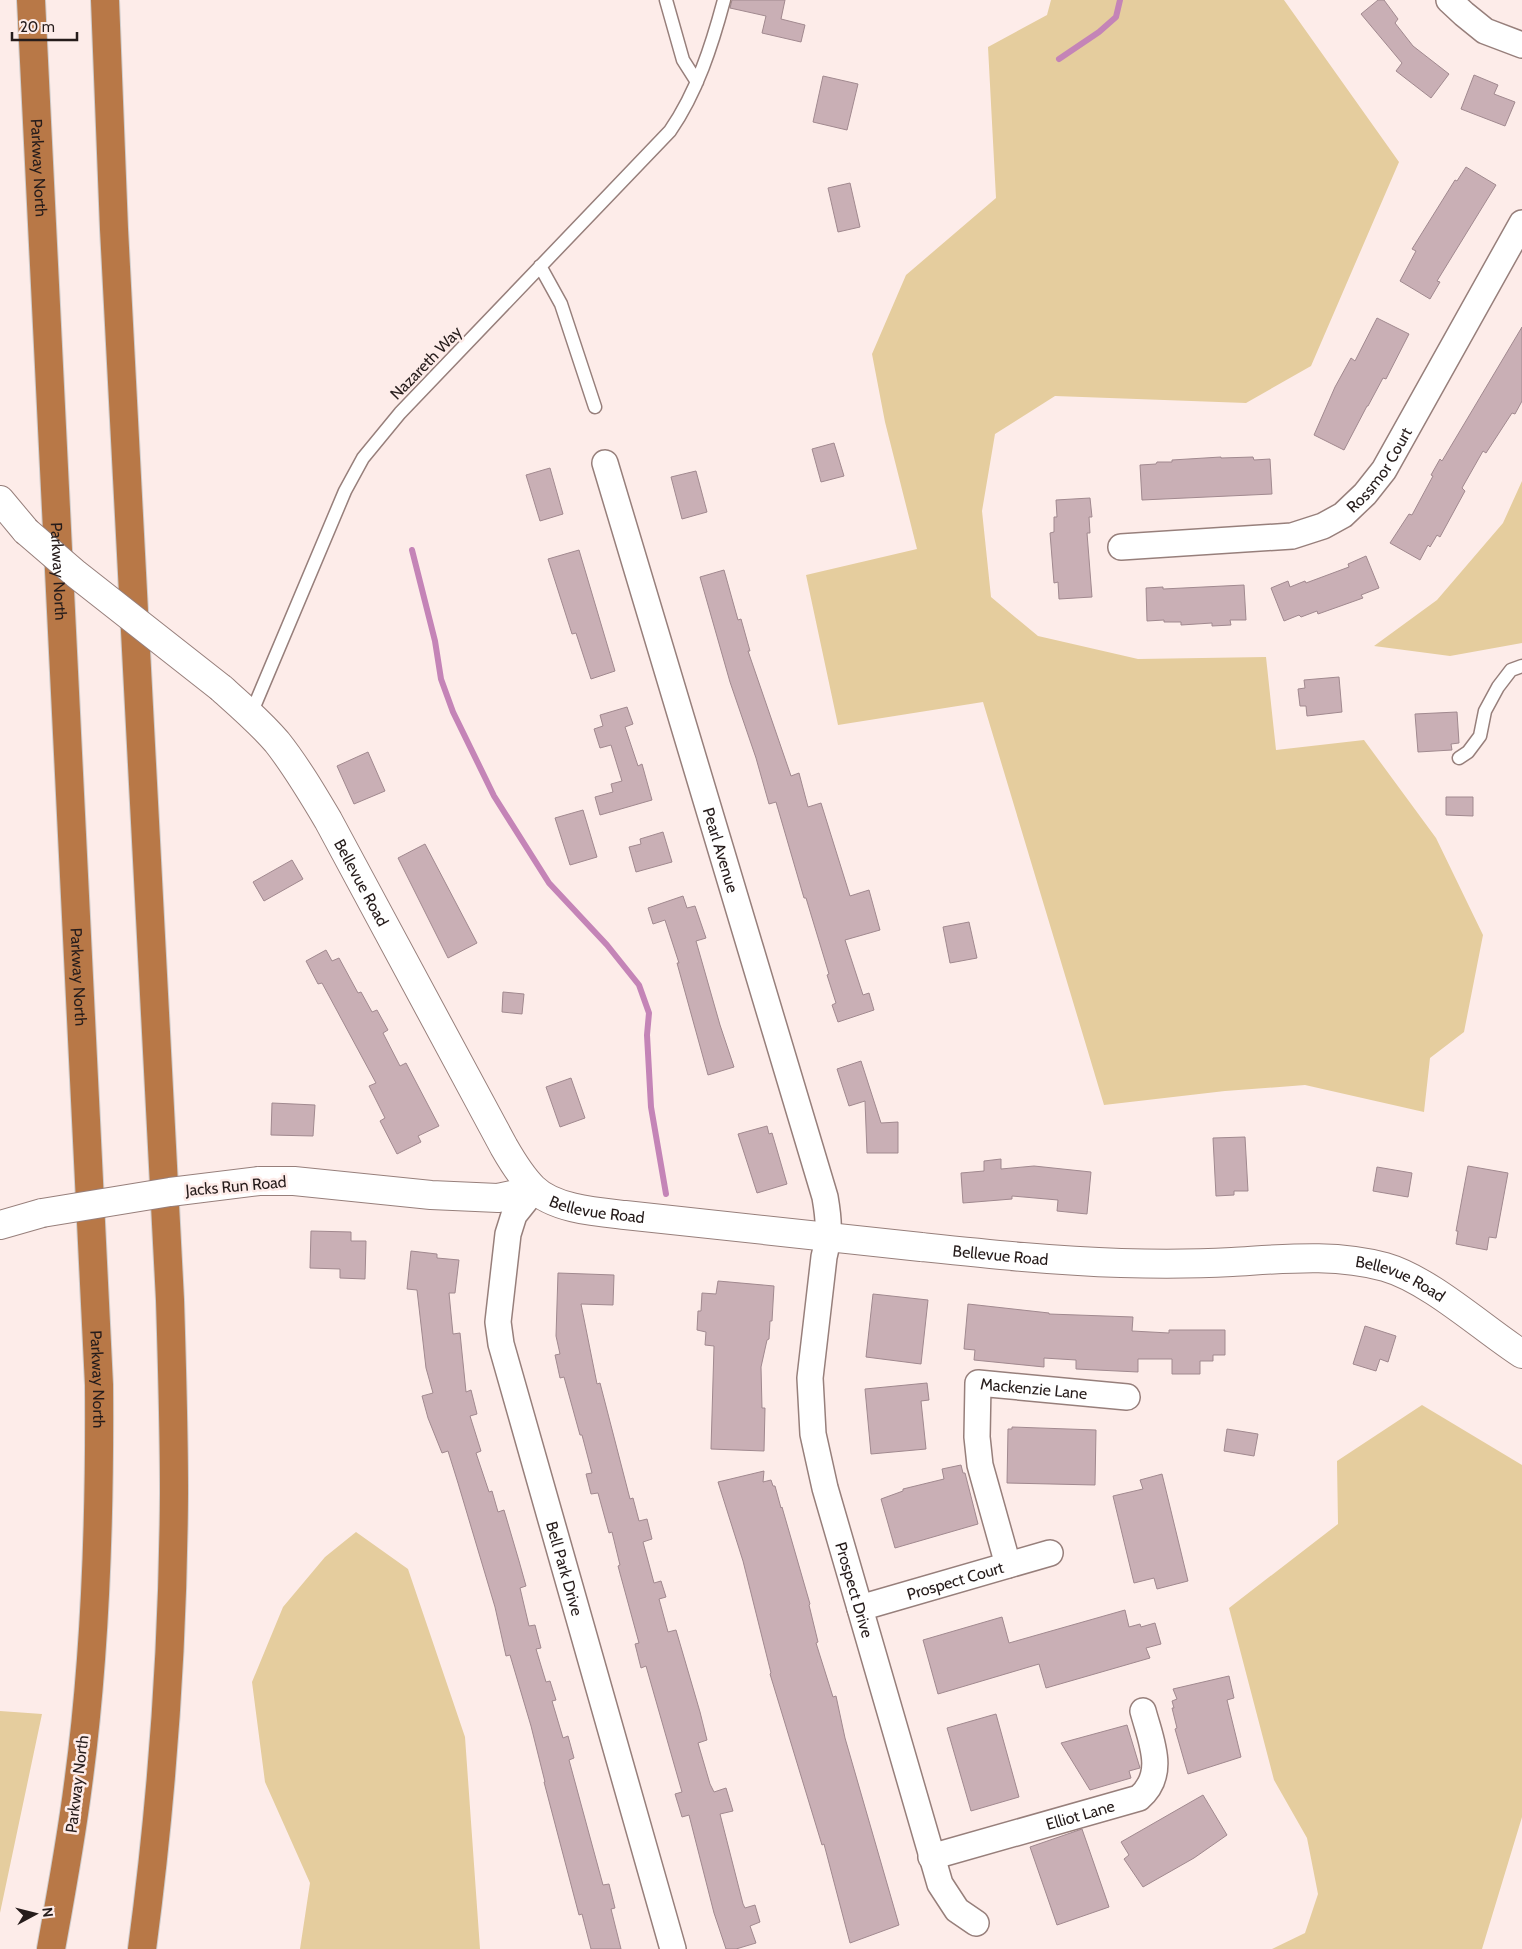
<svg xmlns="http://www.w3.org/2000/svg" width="1522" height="1949" font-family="Cabin,sans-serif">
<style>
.green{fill:#e5cd9e}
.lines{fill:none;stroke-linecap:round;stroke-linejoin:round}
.stream{stroke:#c484b7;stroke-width:6}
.building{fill:#c9afb5;stroke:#a1898f}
.lane-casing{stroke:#977f7b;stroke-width:15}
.street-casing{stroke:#977f7b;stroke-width:28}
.secondary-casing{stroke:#977f7b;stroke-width:30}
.highway-casing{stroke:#cfcdcd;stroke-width:30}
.lane{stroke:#fff;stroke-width:12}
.street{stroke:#fff;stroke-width:25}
.secondary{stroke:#fff;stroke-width:28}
.highway{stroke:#b87847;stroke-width:28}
.secondary-bridge-casing{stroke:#977f7b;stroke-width:30;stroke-linecap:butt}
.secondary-bridge{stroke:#fff;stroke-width:28}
.labels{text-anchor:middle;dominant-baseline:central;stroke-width:5;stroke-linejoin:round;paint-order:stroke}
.street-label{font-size:16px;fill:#261c1b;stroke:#fdece9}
</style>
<rect width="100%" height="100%" fill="#fdece9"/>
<path class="green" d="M 1051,0 L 1284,0 L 1399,162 L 1311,366 L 1246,403 L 1055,396 L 995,434 L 982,511 L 991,597 L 1038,636 L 1138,659 L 1266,657 L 1276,750 L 1364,740 L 1436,838 L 1483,935 L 1464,1032 L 1430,1058 L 1424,1112 L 1305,1085 L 1225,1091 L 1104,1105 L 983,702 L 838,725 L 806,575 L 917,549 L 885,422 L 872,354 L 906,275 L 996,198 L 988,47 L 1047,15 Z
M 1522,481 L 1522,643 L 1450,656 L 1374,646 L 1437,600 L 1503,523 Z
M 1422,1405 L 1522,1465 L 1522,1817 L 1482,1949 L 1272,1949 L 1305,1933 L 1318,1894 L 1307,1838 L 1274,1780 L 1229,1608 L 1338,1524 L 1337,1461 Z
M 356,1532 L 408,1569 L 465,1737 L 480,1949 L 300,1949 L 310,1883 L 265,1782 L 252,1682 L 283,1607 L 325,1557 Z
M 0,1711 L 42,1714 L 0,1913 Z"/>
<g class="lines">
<path class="stream" d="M 1059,59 L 1099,32 L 1116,17 L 1120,0
M 412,550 L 435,641 L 441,679 L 453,712 L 494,796 L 549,883 L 607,945 L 639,985 L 649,1013 L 647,1035 L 651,1107 L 666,1194"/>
</g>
<path class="building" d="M 732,0 L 785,0 L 781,19 L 805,25 L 801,42 L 762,33 L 766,16 L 730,8 Z
M 1378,0 L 1384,0 L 1398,19 L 1395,23 L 1413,46 L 1449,74 L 1431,98 L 1396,71 L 1402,63 L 1361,14 Z
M 1474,75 L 1498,85 L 1494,94 L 1515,102 L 1505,126 L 1461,109 Z
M 823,76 L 858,84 L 847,130 L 813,122 Z
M 1466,167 L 1496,185 L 1437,281 L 1440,282 L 1430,299 L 1400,281 L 1416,251 L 1412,249 L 1455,180 L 1457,181 Z
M 850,183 L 860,227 L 838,232 L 828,188 Z
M 1377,318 L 1409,334 L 1386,379 L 1383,378 L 1368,406 L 1367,406 L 1344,450 L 1314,435 L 1335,387 L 1351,358 L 1355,361 Z
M 1522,327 L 1522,401 L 1515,414 L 1512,413 L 1486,453 L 1483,451 L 1462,488 L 1465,491 L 1440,537 L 1437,535 L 1430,547 L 1428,545 L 1420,560 L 1390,543 L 1409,514 L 1412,515 L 1433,476 L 1431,475 L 1440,459 L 1442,461 Z
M 834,443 L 844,476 L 821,482 L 812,449 Z
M 1221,457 L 1221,458 L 1253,457 L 1254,460 L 1270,459 L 1272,494 L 1142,500 L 1140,465 L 1156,464 L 1157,462 L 1172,462 L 1172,460 Z
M 550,468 L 563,514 L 540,521 L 526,475 Z
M 696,471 L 707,512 L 682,519 L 671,477 Z
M 1090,498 L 1092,517 L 1089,517 L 1090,533 L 1087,533 L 1092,597 L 1059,599 L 1058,582 L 1054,583 L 1050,533 L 1054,532 L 1054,517 L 1057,517 L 1056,500 Z
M 579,550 L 615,671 L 591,679 L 576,633 L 572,634 L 548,559 Z
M 1366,556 L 1379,588 L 1361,595 L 1363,598 L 1318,614 L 1317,611 L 1301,617 L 1299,615 L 1284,621 L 1271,588 L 1288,581 L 1290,587 L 1305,581 L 1306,583 L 1349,567 L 1348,564 Z
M 724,570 L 738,620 L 741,619 L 750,651 L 748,651 L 791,776 L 799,773 L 808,807 L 821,803 L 850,896 L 869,890 L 880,930 L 845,940 L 863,995 L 869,993 L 874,1010 L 838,1022 L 832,1005 L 836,1003 L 827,975 L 829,974 L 806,898 L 804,898 L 776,802 L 769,804 L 756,758 L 730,682 L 700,577 Z
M 1244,585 L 1246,620 L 1230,620 L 1231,625 L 1212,626 L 1212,623 L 1181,625 L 1181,622 L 1164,622 L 1164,620 L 1147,621 L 1146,588 L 1163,587 L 1163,589 Z
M 1339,677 L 1342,712 L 1307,716 L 1306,706 L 1300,706 L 1298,689 L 1305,688 L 1304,680 Z
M 627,707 L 633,724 L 625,727 L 638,766 L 642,764 L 652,800 L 600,815 L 595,797 L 613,792 L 611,784 L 622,781 L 611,745 L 600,748 L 594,729 L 603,726 L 600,715 Z
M 1457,712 L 1459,743 L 1451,744 L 1452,750 L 1418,752 L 1415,714 Z
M 368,752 L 385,791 L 354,804 L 337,766 Z
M 1446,797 L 1473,797 L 1473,816 L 1446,815 Z
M 583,810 L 597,857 L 570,865 L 555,818 Z
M 663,832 L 672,862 L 636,872 L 629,847 L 641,844 L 640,839 Z
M 425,844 L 477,943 L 448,958 L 398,858 Z
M 292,860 L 303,879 L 264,901 L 253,882 Z
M 683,896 L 687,908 L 695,906 L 706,938 L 696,941 L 720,1025 L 734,1067 L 708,1075 L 677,963 L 679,963 L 665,920 L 653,924 L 648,908 Z
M 969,922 L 977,958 L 950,963 L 943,927 Z
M 326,950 L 332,961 L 339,958 L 358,993 L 361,992 L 372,1012 L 377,1010 L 388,1030 L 383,1033 L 400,1066 L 406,1063 L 439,1126 L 418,1136 L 421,1142 L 397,1154 L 380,1121 L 385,1118 L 369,1086 L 376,1083 L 322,983 L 318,984 L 306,961 Z
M 503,992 L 524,994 L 522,1014 L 502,1012 Z
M 861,1061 L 881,1123 L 898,1122 L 898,1153 L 867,1153 L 865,1101 L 849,1106 L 837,1069 Z
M 571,1078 L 585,1118 L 560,1127 L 546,1087 Z
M 272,1103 L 315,1105 L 313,1136 L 271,1135 Z
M 767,1126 L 769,1134 L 772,1133 L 787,1184 L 757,1193 L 738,1134 Z
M 1245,1137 L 1248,1191 L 1234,1191 L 1234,1195 L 1216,1196 L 1213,1138 Z
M 1001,1159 L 1001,1169 L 1034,1166 L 1091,1172 L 1087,1214 L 1057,1211 L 1058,1200 L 1012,1196 L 1012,1199 L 963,1203 L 961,1173 L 984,1171 L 984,1161 Z
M 1468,1166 L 1508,1173 L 1496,1238 L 1489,1237 L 1487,1250 L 1456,1244 L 1458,1231 L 1456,1231 Z
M 1377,1167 L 1412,1173 L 1408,1197 L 1373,1191 Z
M 311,1231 L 351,1232 L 351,1241 L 366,1241 L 365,1279 L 340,1278 L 340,1269 L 310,1268 Z
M 411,1251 L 437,1254 L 437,1258 L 459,1260 L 455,1293 L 449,1293 L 453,1334 L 460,1333 L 466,1392 L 471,1390 L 477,1414 L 470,1416 L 481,1451 L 476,1453 L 489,1492 L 492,1491 L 498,1512 L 504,1510 L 519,1561 L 526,1586 L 520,1588 L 529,1626 L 535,1625 L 541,1648 L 536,1649 L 546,1682 L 550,1681 L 556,1700 L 552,1701 L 563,1738 L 568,1736 L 574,1758 L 569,1760 L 603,1885 L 609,1884 L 615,1908 L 611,1909 L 621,1949 L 591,1949 L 582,1914 L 579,1915 L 544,1782 L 545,1782 L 531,1726 L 510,1655 L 506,1656 L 495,1607 L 458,1483 L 448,1451 L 442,1453 L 428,1418 L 422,1396 L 433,1393 L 426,1368 L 417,1290 L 407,1289 Z
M 558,1273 L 614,1275 L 613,1305 L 581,1304 L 597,1384 L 600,1383 L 630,1499 L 633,1498 L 639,1521 L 647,1519 L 652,1539 L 643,1542 L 654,1583 L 661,1581 L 666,1597 L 659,1599 L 668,1632 L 676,1630 L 700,1712 L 707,1740 L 698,1743 L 710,1784 L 714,1792 L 726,1788 L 733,1811 L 720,1814 L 743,1904 L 745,1908 L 755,1905 L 760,1922 L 750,1926 L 756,1943 L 736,1949 L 726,1949 L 714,1913 L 689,1815 L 682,1817 L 675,1794 L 682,1792 L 646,1666 L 641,1668 L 635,1644 L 639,1643 L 618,1566 L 620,1565 L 612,1532 L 609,1533 L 598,1493 L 591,1494 L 586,1474 L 592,1473 L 582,1435 L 580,1435 L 564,1377 L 560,1378 L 555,1355 L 560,1354 L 556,1336 Z
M 718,1281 L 774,1286 L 772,1321 L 770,1321 L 769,1339 L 767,1340 L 761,1367 L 762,1408 L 765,1408 L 764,1451 L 711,1449 L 714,1346 L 705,1345 L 706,1332 L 697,1330 L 698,1311 L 701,1311 L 702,1293 L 716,1294 Z
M 873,1294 L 928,1300 L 921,1364 L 866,1357 Z
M 968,1304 L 1049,1313 L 1049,1314 L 1133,1317 L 1132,1331 L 1169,1333 L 1169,1330 L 1225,1330 L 1225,1355 L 1213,1355 L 1213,1361 L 1200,1361 L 1200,1374 L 1172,1374 L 1172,1359 L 1138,1359 L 1138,1372 L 1076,1369 L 1076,1360 L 1044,1358 L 1044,1367 L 974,1360 L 975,1350 L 964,1349 Z
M 1365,1326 L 1396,1336 L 1388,1362 L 1380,1359 L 1376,1371 L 1353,1364 Z
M 927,1383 L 929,1400 L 921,1401 L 926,1449 L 871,1454 L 865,1389 Z
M 1012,1427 L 1096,1430 L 1095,1485 L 1007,1483 L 1008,1429 L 1012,1429 Z
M 1227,1429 L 1258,1434 L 1254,1456 L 1224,1451 Z
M 961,1465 L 963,1473 L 965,1473 L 978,1524 L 895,1548 L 881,1499 L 903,1491 L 903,1489 L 944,1479 L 942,1469 Z
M 764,1471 L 763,1482 L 771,1480 L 773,1486 L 775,1486 L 781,1508 L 782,1507 L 810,1604 L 809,1605 L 818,1642 L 816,1643 L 833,1697 L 836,1696 L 845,1738 L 899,1925 L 850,1943 L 824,1844 L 822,1845 L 770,1674 L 771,1673 L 743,1561 L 718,1482 Z
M 1162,1474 L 1188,1581 L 1157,1589 L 1154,1578 L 1134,1583 L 1113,1496 L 1143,1489 L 1140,1480 Z
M 1125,1610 L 1129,1627 L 1140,1624 L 1141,1627 L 1155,1623 L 1161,1644 L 1146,1648 L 1150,1658 L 1046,1688 L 1039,1664 L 938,1694 L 923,1640 L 1002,1617 L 1009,1643 Z
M 1229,1676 L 1234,1698 L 1227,1700 L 1241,1757 L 1188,1774 L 1175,1729 L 1177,1728 L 1172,1708 L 1174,1708 L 1172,1701 L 1177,1699 L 1173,1689 Z
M 996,1714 L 1019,1797 L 971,1811 L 947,1728 Z
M 1127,1725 L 1140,1768 L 1129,1771 L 1131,1778 L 1090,1790 L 1061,1743 Z
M 1203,1795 L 1227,1835 L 1194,1858 L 1143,1887 L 1124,1859 L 1129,1855 L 1121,1842 Z
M 1082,1829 L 1109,1907 L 1057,1925 L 1030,1847 Z"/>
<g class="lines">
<g class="lane-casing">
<path id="lane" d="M 666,0 L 683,60 L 697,82
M 540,266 L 561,304 L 595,407
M 251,714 L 345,491 L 363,458 L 400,413 L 670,131 C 697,92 712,45 724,0
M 1459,758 L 1468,752 L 1480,736 L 1485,711 L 1498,687 L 1511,670 L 1522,666"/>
</g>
<g class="street-casing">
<g id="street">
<path d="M 1449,0 L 1464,14 L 1485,31 L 1522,45"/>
<path id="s1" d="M 605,463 L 825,1197 C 829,1220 830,1234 824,1257 L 810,1378 L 813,1434 L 825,1488 L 940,1884 L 957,1910 L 976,1923"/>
<path id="s2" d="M 1121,547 L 1292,536 L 1323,526 L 1343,515 L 1365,494 L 1384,470 L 1522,223"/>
<path id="s3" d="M 534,1190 L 514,1215 L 508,1234 L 498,1322 L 501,1344 L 673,1949"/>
<path id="s4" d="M 1008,1565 L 980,1465 L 977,1437 L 978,1383 L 1127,1397"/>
<path id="s5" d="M 860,1608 L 1050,1553"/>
<path id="s6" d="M 931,1857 L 1139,1798 C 1167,1774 1151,1741 1143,1711"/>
</g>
</g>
<g class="secondary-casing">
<g id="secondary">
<path d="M 0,500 L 26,531"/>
<path id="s7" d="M 221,688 C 240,705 260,722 277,742 C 296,766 312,793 328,820 L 504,1147 C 512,1161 521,1176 533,1188 C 554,1209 597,1212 625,1215 C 724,1226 823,1237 921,1247 C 988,1254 1054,1261 1121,1263 C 1158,1264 1195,1264 1232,1262 C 1283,1259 1335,1253 1385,1267 C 1430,1280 1482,1328 1522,1354"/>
<path d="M 259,1181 L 294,1181 L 431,1195 L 498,1198 L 534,1190"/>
<path d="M 0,1225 L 42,1213"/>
</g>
</g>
<g class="highway-casing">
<g id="highway">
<path id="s8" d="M 31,0 L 99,1385 C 100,1518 96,1653 78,1785 C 71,1840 61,1894 51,1949"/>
<path d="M 105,0 L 114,229 L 170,1300 C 172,1364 174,1428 174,1493 C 173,1643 162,1800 142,1949"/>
</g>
</g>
<use href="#lane" class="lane"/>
<use href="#street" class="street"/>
<use href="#secondary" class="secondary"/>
<use href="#highway" class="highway"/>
<g class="secondary-bridge-casing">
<path id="secondary-bridge" d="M 26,531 L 76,574 L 221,688
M 42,1213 L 170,1192 L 259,1181"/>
</g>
<use href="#secondary-bridge" class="secondary-bridge"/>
</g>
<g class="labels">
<g class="street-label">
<text stroke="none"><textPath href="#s8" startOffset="168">Parkway North</textPath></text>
<text transform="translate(426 363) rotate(-46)">Nazareth Way</text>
<text stroke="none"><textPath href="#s2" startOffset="285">Rossmor Court</textPath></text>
<text stroke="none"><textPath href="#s8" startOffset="572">Parkway North</textPath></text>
<text stroke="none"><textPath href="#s1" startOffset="404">Pearl Avenue</textPath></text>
<text stroke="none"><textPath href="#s7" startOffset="242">Bellevue Road</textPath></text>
<text stroke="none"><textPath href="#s8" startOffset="978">Parkway North</textPath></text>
<text transform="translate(236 1186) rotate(-5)">Jacks Run Road</text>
<text stroke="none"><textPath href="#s7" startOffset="662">Bellevue Road</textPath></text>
<text stroke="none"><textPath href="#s7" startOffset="1068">Bellevue Road</textPath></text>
<text stroke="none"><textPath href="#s7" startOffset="1472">Bellevue Road</textPath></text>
<text stroke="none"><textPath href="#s8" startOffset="1381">Parkway North</textPath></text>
<text stroke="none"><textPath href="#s4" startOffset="242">Mackenzie Lane</textPath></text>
<text stroke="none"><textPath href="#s3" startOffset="396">Bell Park Drive</textPath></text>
<text stroke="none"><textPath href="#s5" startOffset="99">Prospect Court</textPath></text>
<text stroke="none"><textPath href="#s1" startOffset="1166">Prospect Drive</textPath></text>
<text transform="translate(77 1784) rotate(-83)">Parkway North</text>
<text stroke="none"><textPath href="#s6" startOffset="155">Elliot Lane</textPath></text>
</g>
</g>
<g transform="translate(35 1914) rotate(83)" stroke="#fdece9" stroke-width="4" paint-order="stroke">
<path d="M0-4L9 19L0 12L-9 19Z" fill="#261c1b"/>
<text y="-8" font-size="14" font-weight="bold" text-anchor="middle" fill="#261c1b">N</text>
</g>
<path d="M12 32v8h65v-8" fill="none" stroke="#261c1b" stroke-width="2.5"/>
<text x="20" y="32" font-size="15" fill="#261c1b" stroke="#fdece9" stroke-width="4" paint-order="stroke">20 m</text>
</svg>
